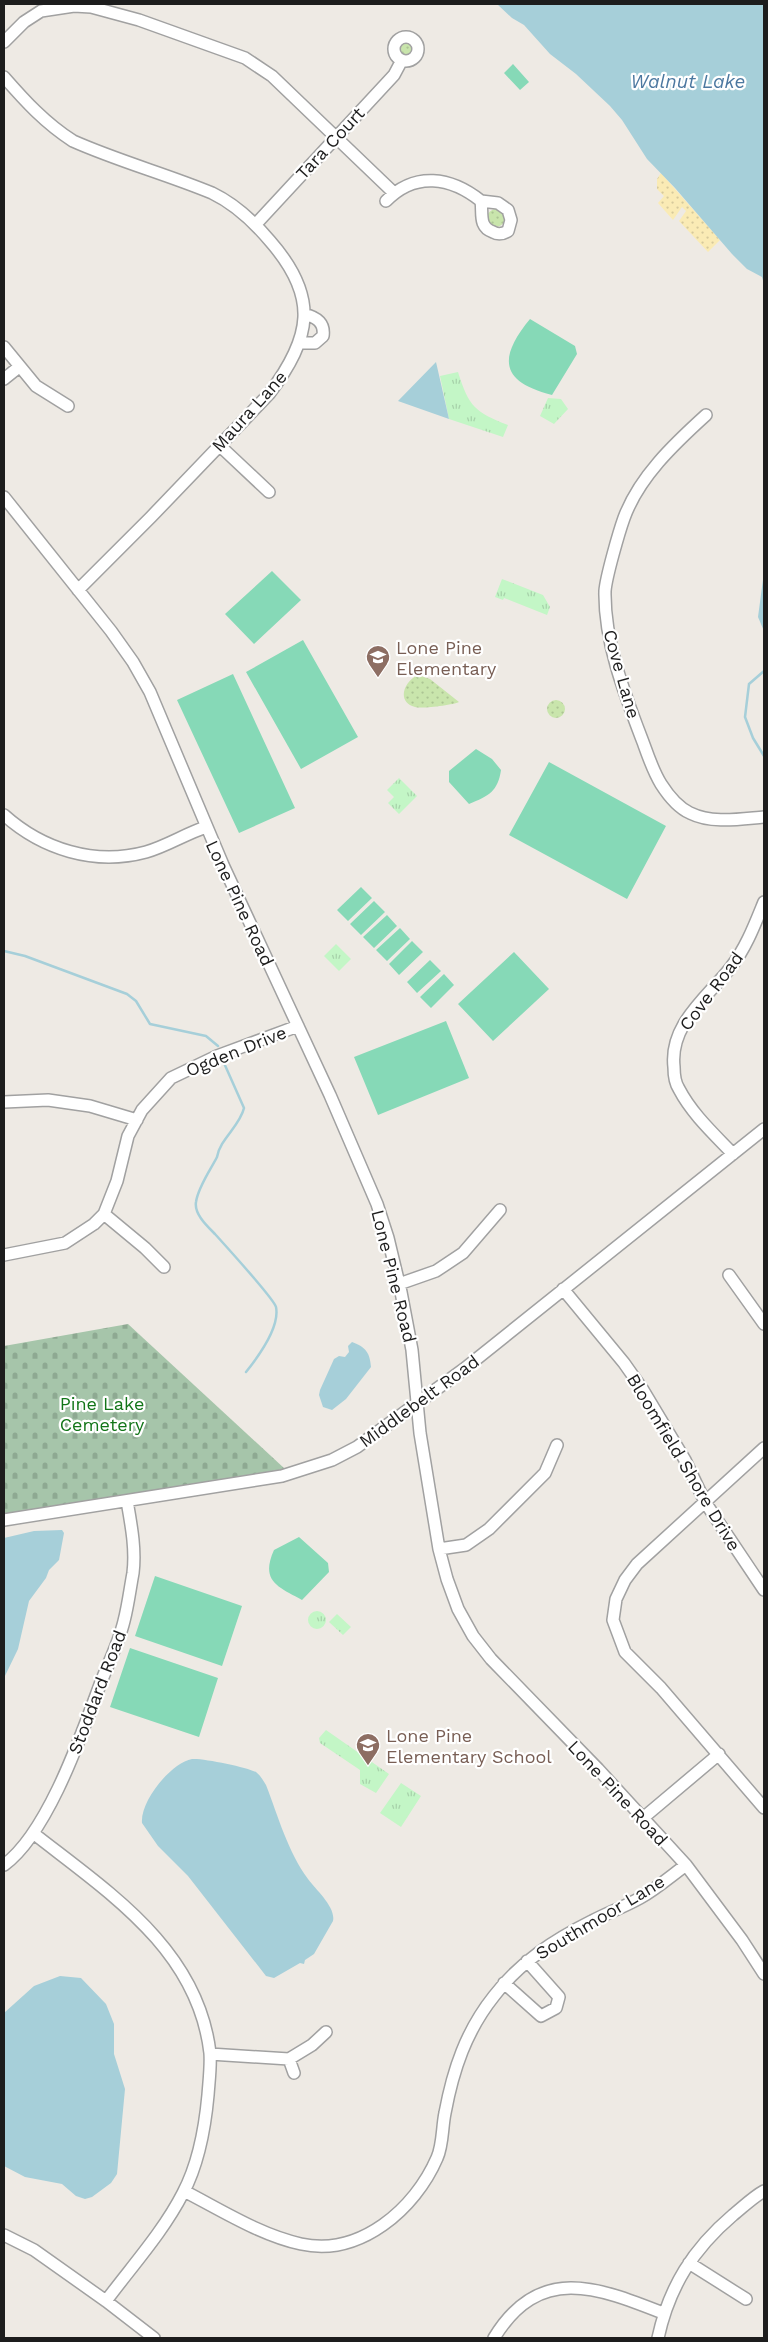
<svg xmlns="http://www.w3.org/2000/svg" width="768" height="2342" font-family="'Work Sans',sans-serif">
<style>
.grass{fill:url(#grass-dots)}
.sand{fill:url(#sand-dots)}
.cemetery{fill:url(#cemetery-stones)}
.park{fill:url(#park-tufts)}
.pitch{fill:#86d9b7}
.water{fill:#a6cfd9}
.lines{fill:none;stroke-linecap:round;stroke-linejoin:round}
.stream{stroke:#a6cfd9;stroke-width:2.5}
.minor-casing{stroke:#a1a1a1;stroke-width:14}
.minor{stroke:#fff;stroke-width:11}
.labels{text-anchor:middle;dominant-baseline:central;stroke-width:4.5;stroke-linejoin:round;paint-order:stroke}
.street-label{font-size:18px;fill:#1d1d1d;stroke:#fff}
.education-label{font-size:18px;fill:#785e54;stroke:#fff;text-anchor:start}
.park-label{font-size:18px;fill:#127518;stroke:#fff}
.water-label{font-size:19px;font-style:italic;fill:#4c78a0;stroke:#fff}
</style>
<defs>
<pattern id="grass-dots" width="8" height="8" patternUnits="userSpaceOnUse" patternTransform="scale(1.25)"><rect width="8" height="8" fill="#c9e5ac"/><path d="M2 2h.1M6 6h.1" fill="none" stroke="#acc494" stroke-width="1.8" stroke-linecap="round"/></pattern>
<pattern id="sand-dots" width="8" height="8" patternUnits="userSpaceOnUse" patternTransform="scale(1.25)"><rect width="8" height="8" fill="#faebb5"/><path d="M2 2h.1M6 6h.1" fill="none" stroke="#d6c99b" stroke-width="1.8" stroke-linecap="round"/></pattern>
<pattern id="cemetery-stones" width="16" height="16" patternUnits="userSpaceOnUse" patternTransform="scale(1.25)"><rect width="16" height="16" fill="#a6c5aa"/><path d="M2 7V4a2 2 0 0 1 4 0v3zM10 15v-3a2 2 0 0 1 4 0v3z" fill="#8ea992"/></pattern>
<pattern id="park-tufts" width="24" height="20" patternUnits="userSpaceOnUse" patternTransform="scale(1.25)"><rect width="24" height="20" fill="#c3f6c6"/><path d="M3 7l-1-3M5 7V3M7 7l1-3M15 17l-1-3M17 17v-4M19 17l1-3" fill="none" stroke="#a7d2aa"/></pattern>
</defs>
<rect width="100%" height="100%" fill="#eeeae4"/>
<path class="grass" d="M398 49a7 7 0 1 1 14 0a7 7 0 1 1-14 0Z
M487 218a9 9 0 1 1 18 0a9 9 0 1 1-18 0Z
M 418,675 L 430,679 L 459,702 C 453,705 422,709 415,707 C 396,702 404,681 418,675 Z
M547 709a9 9 0 1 1 18 0a9 9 0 1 1-18 0Z"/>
<path class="sand" d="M 661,173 L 720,240 L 708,252 L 679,221 L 686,211 L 682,207 L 673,220 L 658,203 L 664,196 L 657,189 L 657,179 Z"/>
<path class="cemetery" d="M 128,1324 L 285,1469 L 4,1515 L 4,1346 Z"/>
<path class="park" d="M 458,372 C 469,407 475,412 508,425 L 503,437 L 449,419 L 440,376 Z
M 548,398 L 561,399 L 568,409 L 554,424 L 540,416 Z
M 502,579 L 543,595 L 550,607 L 547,615 L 504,598 L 503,600 L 495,597 Z
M 399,778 L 417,796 L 399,814 L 388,803 L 394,797 L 387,790 Z
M 336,944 L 351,959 L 339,971 L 324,956 Z
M308 1620a9 9 0 1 1 18 0a9 9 0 1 1-18 0Z
M 337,1614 L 351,1627 L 343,1635 L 329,1622 Z
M 326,1730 L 389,1774 L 376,1793 L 360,1784 L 360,1770 L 320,1743 L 319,1738 Z
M 401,1783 L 421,1796 L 401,1827 L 380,1813 Z"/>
<path class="pitch" d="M 513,64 L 529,82 L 520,90 L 504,73 Z
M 530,319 L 575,346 L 577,354 L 552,395 C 500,382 498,358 530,319 Z
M 272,571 L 301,600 L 254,644 L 225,614 Z
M 303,640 L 358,737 L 301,769 L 246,672 Z
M 233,674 L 295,808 L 239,833 L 177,700 Z
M 476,749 L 492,759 L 501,770 C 498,791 489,796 469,804 L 449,782 L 449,771 Z
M 549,762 L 666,826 L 627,899 L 509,835 Z
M 361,887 L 372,898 L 348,921 L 337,910 Z
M 374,901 L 385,912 L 361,935 L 350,924 Z
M 387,915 L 397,926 L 374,948 L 363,937 Z
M 400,928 L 410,939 L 387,961 L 376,950 Z
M 412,941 L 423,952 L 399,975 L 389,964 Z
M 514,952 L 549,989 L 493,1041 L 458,1004 Z
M 430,960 L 441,971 L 417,993 L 407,982 Z
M 444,974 L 454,985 L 431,1008 L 420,997 Z
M 446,1021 L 469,1078 L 378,1115 L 354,1057 Z
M 299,1537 L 328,1563 L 329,1572 L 302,1600 C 278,1587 260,1581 274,1550 Z
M 155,1576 L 242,1606 L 222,1666 L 135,1636 Z
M 130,1648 L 218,1678 L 199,1737 L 110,1707 Z"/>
<path class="water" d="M 497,4 L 764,4 L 764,284 L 762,277 L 747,269 L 732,254 L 675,188 L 647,159 L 622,120 L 610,106 L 576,74 L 550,54 L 524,25 L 512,18 Z
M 436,362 L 449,419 L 398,401 Z
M 764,572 L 764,631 L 758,617 Z
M 352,1342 C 366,1347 370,1353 371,1367 L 346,1399 L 332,1410 L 323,1407 L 319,1395 L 320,1390 L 334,1359 L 339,1356 L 345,1357 L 349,1352 L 348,1346 Z
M 62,1530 L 64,1533 L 59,1560 L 49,1570 L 46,1578 L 29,1601 L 18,1649 L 4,1678 L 4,1538 L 34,1531 Z
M 192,1759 C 203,1758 246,1767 256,1772 C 260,1775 263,1780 266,1785 C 278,1816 288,1852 308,1879 C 316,1890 336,1907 333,1921 L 314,1954 L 305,1960 L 304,1964 L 300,1963 L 274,1978 L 266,1976 L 188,1876 L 158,1846 L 142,1823 C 140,1801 171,1763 192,1759 Z
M 60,1976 L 81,1978 L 106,2004 L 114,2024 L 114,2054 L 125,2089 L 117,2174 L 111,2183 L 92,2197 L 85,2199 L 76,2196 L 62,2184 L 25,2177 L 4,2166 L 4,2013 L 34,1986 Z"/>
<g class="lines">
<path class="stream" d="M 764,671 L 749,684 L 745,717 L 753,738 L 764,756
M 4,951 L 25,956 L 127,994 L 136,1001 L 150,1024 L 206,1036 L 218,1046
M 224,1063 L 244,1108 C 240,1126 220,1139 217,1157 C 211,1169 198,1187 196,1202 C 194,1214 207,1226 215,1234 C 224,1244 274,1299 276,1307 C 280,1327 258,1357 246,1372"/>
<g class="minor-casing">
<path id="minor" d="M394 49a12 12 0 1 1 24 0a12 12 0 1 1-24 0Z
M 4,42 L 24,22 L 41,11 L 74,6 L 91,7 L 139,20 L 245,58 L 272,76 L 394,193
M 4,77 C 25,101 45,123 73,141 C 118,161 166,174 212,193 C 235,204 254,222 270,241 C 319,297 312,337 269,394 L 151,517 L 78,590
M 386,201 C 415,171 451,177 481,201 C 483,213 478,227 493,232 C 498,235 503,234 508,231 L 511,220 L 508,210 L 498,203 L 481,201
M 256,224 L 394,75 L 402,60
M 299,343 L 315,343 L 323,336 C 325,322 316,317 304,314
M 4,347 L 36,386 L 68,406
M 4,379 L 19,367
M 706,415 C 674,444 639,477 624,518 C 619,532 606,577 605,591 C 604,642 625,695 643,742 C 648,756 653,771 661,784 C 668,795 677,807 690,813 C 712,824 740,819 764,817
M 219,445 L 269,492
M 4,497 L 111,631 L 133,662 L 150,692 L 223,865 L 330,1095 L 377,1204 L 388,1238 L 401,1292 L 412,1350 L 420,1433 L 439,1549 L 447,1579 L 458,1609 L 473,1636 L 491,1659 L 598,1769 L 686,1865 L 742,1940 L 764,1974
M 4,815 C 42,849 94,866 146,852 C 167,846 185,834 206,827
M 4,1102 L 48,1100 L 90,1106 L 137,1120
M 733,1154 C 714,1134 692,1114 679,1089 C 675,1083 674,1074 674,1067 C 669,1024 708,997 731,967 C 746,948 755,924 764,902
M 104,1214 L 145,1248 L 164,1267
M 4,1255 L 65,1243 L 94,1224 L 104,1214 L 117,1181 L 128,1136 L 142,1110 L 171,1078 L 217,1056 L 298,1026
M 729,1275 L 764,1324
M 399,1284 L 436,1271 L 463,1253 L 500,1210
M 563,1289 L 624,1363 L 643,1390 L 685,1460 L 705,1502 L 764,1590
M 764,1448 L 637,1564 L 625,1580 L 616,1599 L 613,1620 L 625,1652 L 661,1688 L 764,1808
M 4,1520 L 282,1476 L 332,1460 L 357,1447 L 464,1369 L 764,1129
M 439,1549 L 466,1545 L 489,1529 L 545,1473 L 557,1445
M 643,1818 L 719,1754
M 33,1833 C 108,1892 198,1949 210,2053 C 211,2066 209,2081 208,2095 C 205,2128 199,2163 183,2193 C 163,2232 132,2266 106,2301
M 4,1865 C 48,1833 82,1733 101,1682 C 109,1662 119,1642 124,1621 C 128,1606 130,1589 133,1573 C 136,1549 131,1524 127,1501
M 504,1983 L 541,2016 L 556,2008 L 559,1997 L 527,1961
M 210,2054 L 289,2059 L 312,2045 L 326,2032
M 289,2059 L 294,2073
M 184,2191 C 221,2210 260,2235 301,2244 C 360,2257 415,2209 437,2158 C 443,2145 442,2127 445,2113 C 453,2070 466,2031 494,1996 C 520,1962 554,1940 592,1921 C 607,1913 624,1907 640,1898 C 656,1889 671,1876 686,1865
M 4,2235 L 34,2250 L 106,2301 L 154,2338
M 689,2263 L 746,2299
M 494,2338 C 539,2264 597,2287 663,2313
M 658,2338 C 669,2287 693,2249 733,2215 C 743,2207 753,2197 764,2191"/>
</g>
<use href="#minor" class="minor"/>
</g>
<defs>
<g id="school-pin" transform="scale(1.25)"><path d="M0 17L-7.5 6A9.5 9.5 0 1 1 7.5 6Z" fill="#8d6e63" stroke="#fff"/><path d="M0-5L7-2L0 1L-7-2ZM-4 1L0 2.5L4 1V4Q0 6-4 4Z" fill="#fff"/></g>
</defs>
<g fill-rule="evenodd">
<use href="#school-pin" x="378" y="657"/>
<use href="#school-pin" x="368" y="1745"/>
</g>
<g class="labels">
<g class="street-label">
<text transform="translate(330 143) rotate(-47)">Tara Court</text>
<text transform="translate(249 411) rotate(-48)">Maura Lane</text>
<text transform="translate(622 674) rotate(74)">Cove Lane</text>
<text transform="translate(240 903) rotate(65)">Lone Pine Road</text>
<text transform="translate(711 991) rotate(-53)">Cove Road</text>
<text transform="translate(236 1051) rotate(-22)">Ogden Drive</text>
<text transform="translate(394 1276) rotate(76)">Lone Pine Road</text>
<text transform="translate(419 1401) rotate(-36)">Middlebelt Road</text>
<text transform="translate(684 1462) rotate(59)">Bloomfield Shore Drive</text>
<text transform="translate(97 1692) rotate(-69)">Stoddard Road</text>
<text transform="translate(618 1793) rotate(47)">Lone Pine Road</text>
<text transform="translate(600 1917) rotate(-31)">Southmoor Lane</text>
</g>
<g class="education-label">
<text x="396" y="647">Lone Pine<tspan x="396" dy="21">Elementary</tspan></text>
<text x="386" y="1735">Lone Pine<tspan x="386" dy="21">Elementary School</tspan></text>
</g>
<g class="park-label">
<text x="102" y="1403">Pine Lake<tspan x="102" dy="21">Cemetery</tspan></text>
</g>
<g class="water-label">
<text x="688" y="81">Walnut Lake</text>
</g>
</g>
<rect width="768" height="2342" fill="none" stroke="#1d1d1d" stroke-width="10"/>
</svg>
